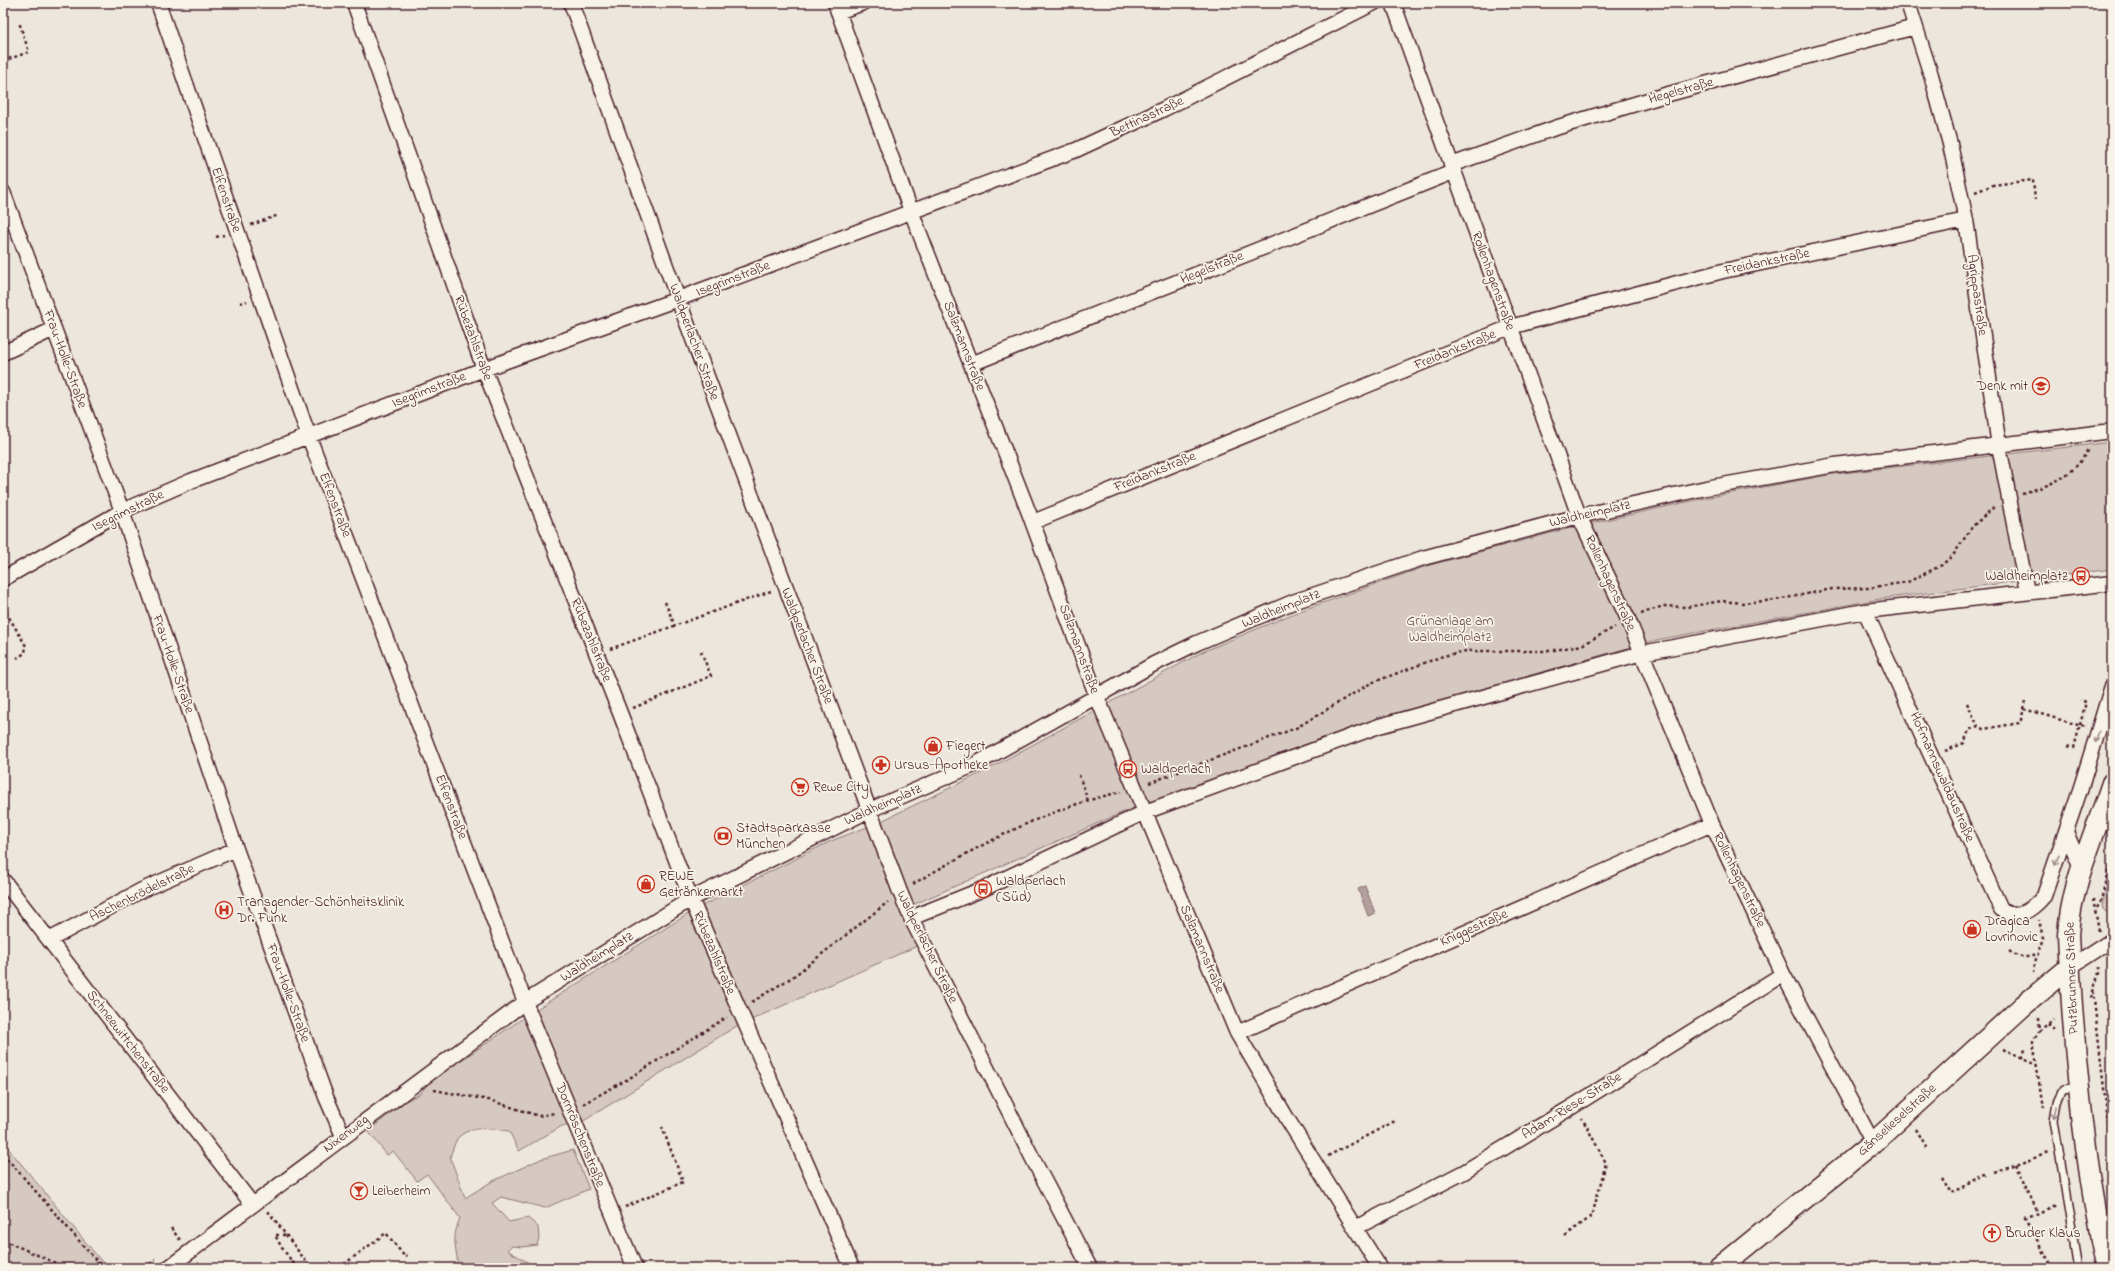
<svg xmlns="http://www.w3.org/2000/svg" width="2115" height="1271" font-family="'Indie Flower',sans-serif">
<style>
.green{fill:#d5c9c2;stroke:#907476}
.water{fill:#b39f9d;stroke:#896c6f}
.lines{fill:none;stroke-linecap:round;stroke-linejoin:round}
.lane-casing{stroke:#4a1f2b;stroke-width:10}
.street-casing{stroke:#4a1f2b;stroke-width:17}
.secondary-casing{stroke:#4a1f2b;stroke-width:23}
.path{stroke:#4a1f2b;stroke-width:2.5;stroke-dasharray:3 3;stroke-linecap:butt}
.lane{stroke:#f7f3e8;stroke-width:7}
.street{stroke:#f7f3e8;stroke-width:14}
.secondary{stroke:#f7f3e8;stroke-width:20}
.oneway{stroke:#a0898a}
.labels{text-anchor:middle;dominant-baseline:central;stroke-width:3.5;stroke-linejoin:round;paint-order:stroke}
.street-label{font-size:14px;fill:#4a1f2b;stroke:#f7f3e8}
.poi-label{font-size:14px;fill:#4a1f2b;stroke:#f7f3e8;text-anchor:start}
.park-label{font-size:14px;fill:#6d4a51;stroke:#f7f3e8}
</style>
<rect width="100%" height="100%" fill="#ece6dd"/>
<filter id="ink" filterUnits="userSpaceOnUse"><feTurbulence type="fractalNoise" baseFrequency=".025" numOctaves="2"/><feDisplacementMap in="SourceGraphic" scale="8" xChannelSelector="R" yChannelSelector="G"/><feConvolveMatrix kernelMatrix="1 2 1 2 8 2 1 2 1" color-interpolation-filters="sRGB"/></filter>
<g filter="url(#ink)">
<path class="green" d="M 2112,442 L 2112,569 L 1880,599 L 1656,640 L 1378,718 L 1121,813 L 901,910 L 917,946 L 735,1027 L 577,1125 L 562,1126 L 519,1151 L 509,1131 C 493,1129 469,1124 457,1139 C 454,1144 452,1152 450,1157 L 465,1198 L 491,1182 L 541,1159 L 573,1150 L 589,1189 L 545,1208 L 501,1197 L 492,1203 L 509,1222 L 528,1218 L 538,1227 L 539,1238 L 537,1245 L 522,1247 L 512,1246 L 507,1250 L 529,1263 L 530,1268 L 456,1268 C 459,1256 455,1254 455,1243 C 454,1234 457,1226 460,1218 L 427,1174 L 417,1181 L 393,1151 L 387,1155 L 368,1131 L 406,1101 L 421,1093 L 428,1083 L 532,1012 L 696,909 L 831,841 L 875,824 L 981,773 L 1202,652 L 1297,612 L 1430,565 L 1570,528 L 1705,498 L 1834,474 Z
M 2112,866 L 2112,911 L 2106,912 L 2103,909 L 2102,905 Z
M 3,1142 L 107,1268 L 3,1268 Z"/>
<path class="water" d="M 1365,886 L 1375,913 L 1368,916 L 1358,889 Z"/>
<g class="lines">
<g class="lane-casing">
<path id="lane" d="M 2078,1268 L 2054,1120 L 2057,1102 L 2063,1090 L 2078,1088"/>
</g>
<g class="street-casing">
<path id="street" d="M 158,3 L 309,437 L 525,1002 L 635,1268
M 354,3 L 484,369 L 620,713 L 691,899 L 852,1268
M 571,3 L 678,299 L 900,892 L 911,918 L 1035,1163 L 1090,1268
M 835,3 L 911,211 L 1029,513 L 1097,697 L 1237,1033 L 1288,1120 L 1380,1268
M 1393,3 L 1579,516 L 1628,619 L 1712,824 L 1783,974 L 1873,1143
M 1908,3 L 1931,75 L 1950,144 L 1966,220 L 1999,446 L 2027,592
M 838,12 L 863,3
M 1451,165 L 1555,128 L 1665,95 L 1915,27
M 3,192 L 122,511 L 236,849 L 326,1097 L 343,1136
M 3,353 L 54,329
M 971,364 L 1453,172
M 1033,522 L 1510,327 L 1723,271 L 1966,220
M 3,579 L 122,511 L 191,481 L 484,369 L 678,299 L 1076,150 L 1164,109 L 1374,3
M 1865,611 L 2001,909 C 2018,921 2032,910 2044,896 L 2081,787 L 2112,686
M 2066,832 L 2082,870
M 3,880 L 252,1204
M 911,918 L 983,889 L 1145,812 L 1379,726 L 1642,653 L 1865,611 L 2112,583
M 49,940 L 142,890 L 236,849
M 2069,968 L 2112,940
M 1237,1033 L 1712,824
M 1355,1228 L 1464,1172 L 1575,1105 L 1783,974
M 168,1268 L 525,1002 L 691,899 L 870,810 L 976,764 L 1154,664 L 1197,643 L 1293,602 L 1423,558 L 1579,516 L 1706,488 L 1835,465 L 2112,431"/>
</g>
<g class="secondary-casing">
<path id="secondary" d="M 1719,1268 L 1873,1143 L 2024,1005 L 2069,968
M 2107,1268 C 2083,1159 2073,1046 2068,935 C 2071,883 2096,832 2112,783"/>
</g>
<path class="path" d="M 2053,3 L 2061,3
M 3,61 L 29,52 L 19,22
M 1975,192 L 1993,185 L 2033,180 L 2035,200
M 251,225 L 279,215
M 216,237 L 224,235
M 240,303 L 247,301
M 2022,493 C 2050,486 2075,476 2088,449
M 665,602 L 675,626
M 3,607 L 26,646 L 25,653 L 17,658
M 1641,614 L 1663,606 L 1687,607 L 1722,601 L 1742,603 L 1776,600 L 1832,589 L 1868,588 L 1908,582 L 1942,565 L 1954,554 L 1972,527 L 1995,506
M 610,649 L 771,591
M 1967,703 L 1978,726
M 633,708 L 711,676 L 700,649
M 2024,709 L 2026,701
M 2068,746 L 2074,748 L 2086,702 L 2080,700
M 1945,751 L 1964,743 L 1969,730 L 1978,726 L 1983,729 L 2020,723 L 2024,709 L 2085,727
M 1079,775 L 1088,801
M 1149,783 L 1296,728 L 1371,683 L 1443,656 L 1466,651 L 1549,651 L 1582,645 L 1615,627
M 913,884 C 978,846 1047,808 1121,792
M 2093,899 L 2099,931
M 2097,908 L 2101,901 L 2112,855
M 2009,951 C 2020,959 2026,958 2039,954
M 2034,973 L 2035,962 L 2043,938 L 2039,920
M 2093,991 L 2112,1158
M 2091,998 L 2099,973 L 2099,967
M 752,1002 L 794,976 L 888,902
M 2038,1018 L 2039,1031 L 2033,1041 L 2043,1108
M 2048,1024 L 2055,1031
M 2039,1031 L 2054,1019
M 2003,1049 L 2036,1064
M 2022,1058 L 2026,1047
M 434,1090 L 489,1100 L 539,1116 L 555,1113
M 583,1104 L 628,1079 L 727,1017
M 1916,1129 L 1927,1148
M 3,1154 L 103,1268
M 1328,1156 L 1395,1121
M 2015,1164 L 2038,1213
M 1994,1172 L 2048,1152
M 1942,1178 L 1951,1193 L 1987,1174
M 625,1207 L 683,1182 L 662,1127
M 268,1211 L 311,1268
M 171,1228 L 180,1240
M 285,1235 L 275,1235 L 282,1248 L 297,1268
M 1565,1236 L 1592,1216 L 1606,1163 L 1582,1118
M 3,1240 L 67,1268
M 145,1268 L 155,1260
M 339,1268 L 386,1233 L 405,1257 L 407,1255
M 2052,1268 L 2026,1219 L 2057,1204"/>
<use href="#lane" class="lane"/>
<use href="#street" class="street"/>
<use href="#secondary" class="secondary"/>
</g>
<defs><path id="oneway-shaft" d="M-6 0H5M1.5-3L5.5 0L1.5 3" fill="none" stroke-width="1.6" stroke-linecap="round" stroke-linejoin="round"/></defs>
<g class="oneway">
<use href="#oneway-shaft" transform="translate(2097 737) rotate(107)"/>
<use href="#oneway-shaft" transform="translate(2057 860) rotate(109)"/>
<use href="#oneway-shaft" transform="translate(2056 1112) rotate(101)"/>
</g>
</g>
<defs>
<g id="school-ring" transform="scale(0.9)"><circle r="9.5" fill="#f7f3e8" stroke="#c8321e" stroke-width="1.5"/><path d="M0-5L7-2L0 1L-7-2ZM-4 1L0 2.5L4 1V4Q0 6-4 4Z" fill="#c8321e"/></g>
<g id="bus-ring" transform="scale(0.9)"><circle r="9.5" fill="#f7f3e8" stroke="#c8321e" stroke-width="1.5"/><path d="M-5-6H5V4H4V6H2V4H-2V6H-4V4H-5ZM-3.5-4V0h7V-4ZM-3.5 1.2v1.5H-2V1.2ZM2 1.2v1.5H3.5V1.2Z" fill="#c8321e"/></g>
<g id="shop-ring" transform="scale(0.9)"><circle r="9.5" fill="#f7f3e8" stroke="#c8321e" stroke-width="1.5"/><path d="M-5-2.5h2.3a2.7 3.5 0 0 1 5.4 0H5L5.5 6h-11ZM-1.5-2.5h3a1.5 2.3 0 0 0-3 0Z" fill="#c8321e"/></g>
<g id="pharmacy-ring" transform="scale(0.9)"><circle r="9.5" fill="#f7f3e8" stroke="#c8321e" stroke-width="1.5"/><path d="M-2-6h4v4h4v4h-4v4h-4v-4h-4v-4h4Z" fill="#c8321e"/></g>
<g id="supermarket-ring" transform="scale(0.9)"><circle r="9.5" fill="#f7f3e8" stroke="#c8321e" stroke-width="1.5"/><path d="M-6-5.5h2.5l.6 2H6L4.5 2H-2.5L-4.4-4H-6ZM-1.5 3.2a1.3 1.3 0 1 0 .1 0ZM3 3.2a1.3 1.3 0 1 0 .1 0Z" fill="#c8321e"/></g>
<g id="bank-ring" transform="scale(0.9)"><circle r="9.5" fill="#f7f3e8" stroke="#c8321e" stroke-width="1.5"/><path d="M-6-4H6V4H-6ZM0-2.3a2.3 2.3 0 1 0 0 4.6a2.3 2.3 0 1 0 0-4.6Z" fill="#c8321e"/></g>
<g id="hospital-ring" transform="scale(0.9)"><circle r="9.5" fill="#f7f3e8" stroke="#c8321e" stroke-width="1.5"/><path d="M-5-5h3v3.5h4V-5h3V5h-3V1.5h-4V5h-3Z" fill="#c8321e"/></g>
<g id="bar-ring" transform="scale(0.9)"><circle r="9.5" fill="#f7f3e8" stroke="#c8321e" stroke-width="1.5"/><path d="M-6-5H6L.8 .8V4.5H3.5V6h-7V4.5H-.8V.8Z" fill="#c8321e"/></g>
<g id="church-ring" transform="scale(0.9)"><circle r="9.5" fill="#f7f3e8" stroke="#c8321e" stroke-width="1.5"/><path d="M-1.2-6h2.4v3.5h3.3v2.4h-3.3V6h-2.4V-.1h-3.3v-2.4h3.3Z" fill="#c8321e"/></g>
</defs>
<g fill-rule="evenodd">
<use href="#school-ring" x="2041" y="386"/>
<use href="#bus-ring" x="2081" y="576"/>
<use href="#shop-ring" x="933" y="746"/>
<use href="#pharmacy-ring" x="881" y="765"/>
<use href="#bus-ring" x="1128" y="769"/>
<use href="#supermarket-ring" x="800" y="787"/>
<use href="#bank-ring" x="723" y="836"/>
<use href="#shop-ring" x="646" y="884"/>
<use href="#bus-ring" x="983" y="889"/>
<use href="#hospital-ring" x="224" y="910"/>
<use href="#shop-ring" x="1972" y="929"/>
<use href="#bar-ring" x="359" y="1191"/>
<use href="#church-ring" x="1992" y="1233"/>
</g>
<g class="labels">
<g class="street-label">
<text transform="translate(1681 91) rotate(-16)">Hegelstraße</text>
<text transform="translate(1147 117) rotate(-25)">Bettinastraße</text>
<text transform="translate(226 200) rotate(71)">Elfenstraße</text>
<text transform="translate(1767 262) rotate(-12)">Freidankstraße</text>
<text transform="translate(1212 268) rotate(-22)">Hegelstraße</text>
<text transform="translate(733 279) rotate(-21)">Isegrimstraße</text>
<text transform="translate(1493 281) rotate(70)">Rollenhagenstraße</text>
<text transform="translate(1977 295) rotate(82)">Agrippastraße</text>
<text transform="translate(473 338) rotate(70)">Rübezahlstraße</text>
<text transform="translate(694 342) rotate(70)">Waldperlacher Straße</text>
<text transform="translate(964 346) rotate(69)">Salzmannstraße</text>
<text transform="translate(1455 350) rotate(-22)">Freidankstraße</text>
<text transform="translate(65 359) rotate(70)">Frau-Holle-Straße</text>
<text transform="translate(429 390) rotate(-21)">Isegrimstraße</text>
<text transform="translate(1155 472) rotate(-22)">Freidankstraße</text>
<text transform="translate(335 505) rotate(69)">Elfenstraße</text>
<text transform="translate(128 511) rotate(-26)">Isegrimstraße</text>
<text transform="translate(1590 514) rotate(-13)">Waldheimplatz</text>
<text transform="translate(1610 583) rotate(65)">Rollenhagenstraße</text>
<text transform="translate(1281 609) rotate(-22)">Waldheimplatz</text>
<text transform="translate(591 640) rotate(68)">Rübezahlstraße</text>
<text transform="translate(807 646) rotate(69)">Waldperlacher Straße</text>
<text transform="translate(1079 649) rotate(70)">Salzmannstraße</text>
<text transform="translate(173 664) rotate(71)">Frau-Holle-Straße</text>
<text transform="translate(1942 777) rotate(66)">Hofmannswaldaustraße</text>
<text transform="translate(883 805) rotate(-24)">Waldheimplatz</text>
<text transform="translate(451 807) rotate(69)">Elfenstraße</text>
<text transform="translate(1739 880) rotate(64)">Rollenhagenstraße</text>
<text transform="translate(142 893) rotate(-26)">Aschenbrödelstraße</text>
<text transform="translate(1474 928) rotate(-24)">Kniggestraße</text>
<text transform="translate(927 947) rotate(64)">Waldperlacher Straße</text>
<text transform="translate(1202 949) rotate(67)">Salzmannstraße</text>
<text transform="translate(714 953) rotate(67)">Rübezahlstraße</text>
<text transform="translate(597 957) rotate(-32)">Waldheimplatz</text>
<text transform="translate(2072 978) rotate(-92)">Putzbrunner Straße</text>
<text transform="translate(288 993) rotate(70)">Frau-Holle-Straße</text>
<text transform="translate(128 1042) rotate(52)">Schneewittchenstraße</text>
<text transform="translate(1572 1106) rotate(-32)">Adam-Riese-Straße</text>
<text transform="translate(1897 1120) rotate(-42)">Gänselieselstraße</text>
<text transform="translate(346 1134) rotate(-37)">Nixenweg</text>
<text transform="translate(580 1135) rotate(68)">Dornröschenstraße</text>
</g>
<g class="poi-label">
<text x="2028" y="386" text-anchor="end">Denk mit</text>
<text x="2068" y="576" text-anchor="end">Waldheimplatz</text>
<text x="946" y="746">Fiegert</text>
<text x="894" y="765">Ursus-Apotheke</text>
<text x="1141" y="769">Waldperlach</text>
<text x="813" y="787">Rewe City</text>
<text x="736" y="828">Stadtsparkasse<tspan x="736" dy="16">München</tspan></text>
<text x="659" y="876">REWE<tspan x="659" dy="16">Getränkemarkt</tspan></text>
<text x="996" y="881">Waldperlach<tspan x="996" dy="16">(Süd)</tspan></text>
<text x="237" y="902">Transgender-Schönheitsklinik<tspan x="237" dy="16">Dr. Funk</tspan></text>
<text x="1985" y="921">Dragica<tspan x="1985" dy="16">Lovrinovic</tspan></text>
<text x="372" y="1191">Leiberheim</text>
<text x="2005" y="1233">Bruder Klaus</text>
</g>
<g class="park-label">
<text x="1450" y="621">Grünanlage am<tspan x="1450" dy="16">Waldheimplatz</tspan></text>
</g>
</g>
<rect width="2115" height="1271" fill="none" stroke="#f7f3e8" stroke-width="16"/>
<rect x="8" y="8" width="2099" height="1255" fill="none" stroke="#4a1f2b" stroke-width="1.5" filter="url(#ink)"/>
</svg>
